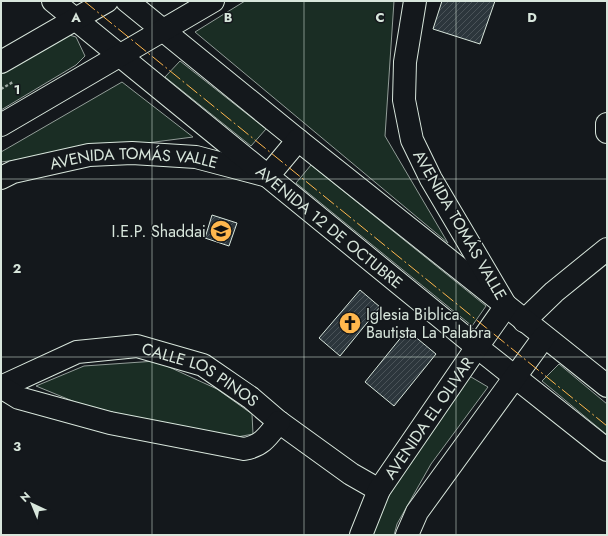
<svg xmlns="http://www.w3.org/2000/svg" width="608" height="536" font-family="Jost,sans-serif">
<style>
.green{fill:#1a2d24;stroke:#939e99}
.building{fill:url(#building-hatch);stroke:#d8e6dc}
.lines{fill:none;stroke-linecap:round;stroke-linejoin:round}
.minor-casing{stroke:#d8e6dc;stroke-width:24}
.major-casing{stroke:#d8e6dc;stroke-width:24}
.path{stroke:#9da8a2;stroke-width:2.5;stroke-dasharray:3 2;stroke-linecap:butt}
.minor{stroke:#14181c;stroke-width:22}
.major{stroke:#14181c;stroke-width:22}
.power{stroke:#ffb74d;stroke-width:1;stroke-dasharray:14 3 2 3;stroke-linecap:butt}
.grid{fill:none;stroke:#d8e6dc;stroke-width:1;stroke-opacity:0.55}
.labels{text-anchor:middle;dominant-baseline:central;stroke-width:3;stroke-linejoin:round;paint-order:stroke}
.street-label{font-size:16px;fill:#d8e6dc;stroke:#14181c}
.poi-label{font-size:16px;fill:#d8e6dc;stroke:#14181c;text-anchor:end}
.grid-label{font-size:13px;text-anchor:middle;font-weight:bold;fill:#d8e6dc;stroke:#14181c;stroke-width:3;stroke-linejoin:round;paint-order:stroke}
</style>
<defs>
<pattern id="building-hatch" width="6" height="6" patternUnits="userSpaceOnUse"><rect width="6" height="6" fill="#2c363c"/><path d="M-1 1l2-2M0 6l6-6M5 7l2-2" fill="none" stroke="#4a5358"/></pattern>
</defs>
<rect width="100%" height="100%" fill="#14181c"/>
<path class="green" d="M 245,1 L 394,1 L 385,136 L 448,243 L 195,32 Z
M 66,34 L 76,37 L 85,56 L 76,65 L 1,110 L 1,71 Z
M 180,61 L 266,129 L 251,146 L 165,77 Z
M 122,82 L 193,137 L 1,162 L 1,152 Z
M 311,165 L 486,306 L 472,326 L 296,183 Z
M 156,361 L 217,389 L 252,414 L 253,434 L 232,438 L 92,409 L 36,386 L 84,366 Z
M 559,364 L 607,404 L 607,435 L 542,381 Z
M 466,374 L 488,387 L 431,464 L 397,524 L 394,535 L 370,535 L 392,483 Z"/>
<path class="building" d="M 442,1 L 495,1 L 480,44 L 433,29 Z
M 212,215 L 237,223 L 229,246 L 205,238 Z
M 360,290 L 380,307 L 340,356 L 319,338 Z
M 407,330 L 436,354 L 394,406 L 365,382 Z"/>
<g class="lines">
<g class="minor-casing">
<g id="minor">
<path d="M 607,124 L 607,132"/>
<path id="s1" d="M 1,178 L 13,172 L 89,155 L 132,153 L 196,157 L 268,176"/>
<path d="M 524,321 L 554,292 L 607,249"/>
<path id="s2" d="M 1,387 L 77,352 L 137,346 L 203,365 L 251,398 L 279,422 L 351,474 L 379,490"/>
<path d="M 1,387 L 19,398 L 110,423 L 244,449 C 262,446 268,436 279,422"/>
</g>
</g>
<g class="major-casing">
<g id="major">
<path id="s3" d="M 53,1 L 477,347 L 607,450"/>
<path d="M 127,1 L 298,140 L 607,386"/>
<path d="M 1,62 L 107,1"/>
<path d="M 1,125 L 213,1"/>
<path d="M 268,176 L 298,140"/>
<path id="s4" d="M 361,535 L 379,490 L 477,347 L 506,306 L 431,179 L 412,140 L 404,100 L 405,62 L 415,1"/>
<path d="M 407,535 L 417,512 L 544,337"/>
</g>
</g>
<path class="path" d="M 1,89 L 13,82"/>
<use href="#minor" class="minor"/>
<use href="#major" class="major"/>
<path class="power" d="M 84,1 L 607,426"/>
</g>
<path class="grid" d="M 152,1 L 152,535M 304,1 L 304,535M 456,1 L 456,535M 1,179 L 607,179M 1,357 L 607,357"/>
<defs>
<g id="school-disc" transform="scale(1.15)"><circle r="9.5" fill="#ffb74d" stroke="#14181c"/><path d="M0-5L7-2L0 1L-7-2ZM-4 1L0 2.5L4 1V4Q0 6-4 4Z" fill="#111"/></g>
<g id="church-disc" transform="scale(1.15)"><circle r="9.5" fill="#ffb74d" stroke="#14181c"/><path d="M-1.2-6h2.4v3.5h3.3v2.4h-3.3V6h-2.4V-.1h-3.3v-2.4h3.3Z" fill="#111"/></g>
</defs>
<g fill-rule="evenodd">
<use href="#school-disc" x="221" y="231"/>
<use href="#church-disc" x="350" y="323"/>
</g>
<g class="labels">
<g class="street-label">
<text stroke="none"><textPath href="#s1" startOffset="136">AVENIDA TOMÁS VALLE</textPath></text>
<text transform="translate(460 225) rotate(60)">AVENIDA TOMÁS VALLE</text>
<text stroke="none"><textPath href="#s3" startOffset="357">AVENIDA 12 DE OCTUBRE</textPath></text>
<text stroke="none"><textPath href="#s2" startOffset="214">CALLE LOS PINOS</textPath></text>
<text stroke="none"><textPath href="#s4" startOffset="136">AVENIDA EL OLIVAR</textPath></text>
</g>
<g class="poi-label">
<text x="206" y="231">I.E.P. Shaddai</text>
<text x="366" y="314" text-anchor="start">Iglesia Biblica<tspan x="366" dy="18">Bautista La Palabra</tspan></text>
</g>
</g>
<g class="grid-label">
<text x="76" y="22">A</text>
<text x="228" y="22">B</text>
<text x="380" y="22">C</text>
<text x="532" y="22">D</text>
<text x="17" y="94">1</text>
<text x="17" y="273">2</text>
<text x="17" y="451">3</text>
</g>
<rect width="608" height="536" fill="none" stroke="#d8e6dc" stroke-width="4"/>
<g transform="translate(32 504) rotate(316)" stroke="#14181c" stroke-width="3" paint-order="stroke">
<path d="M0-3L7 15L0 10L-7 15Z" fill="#d8e6dc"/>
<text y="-6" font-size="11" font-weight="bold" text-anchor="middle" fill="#d8e6dc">N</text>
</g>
</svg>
